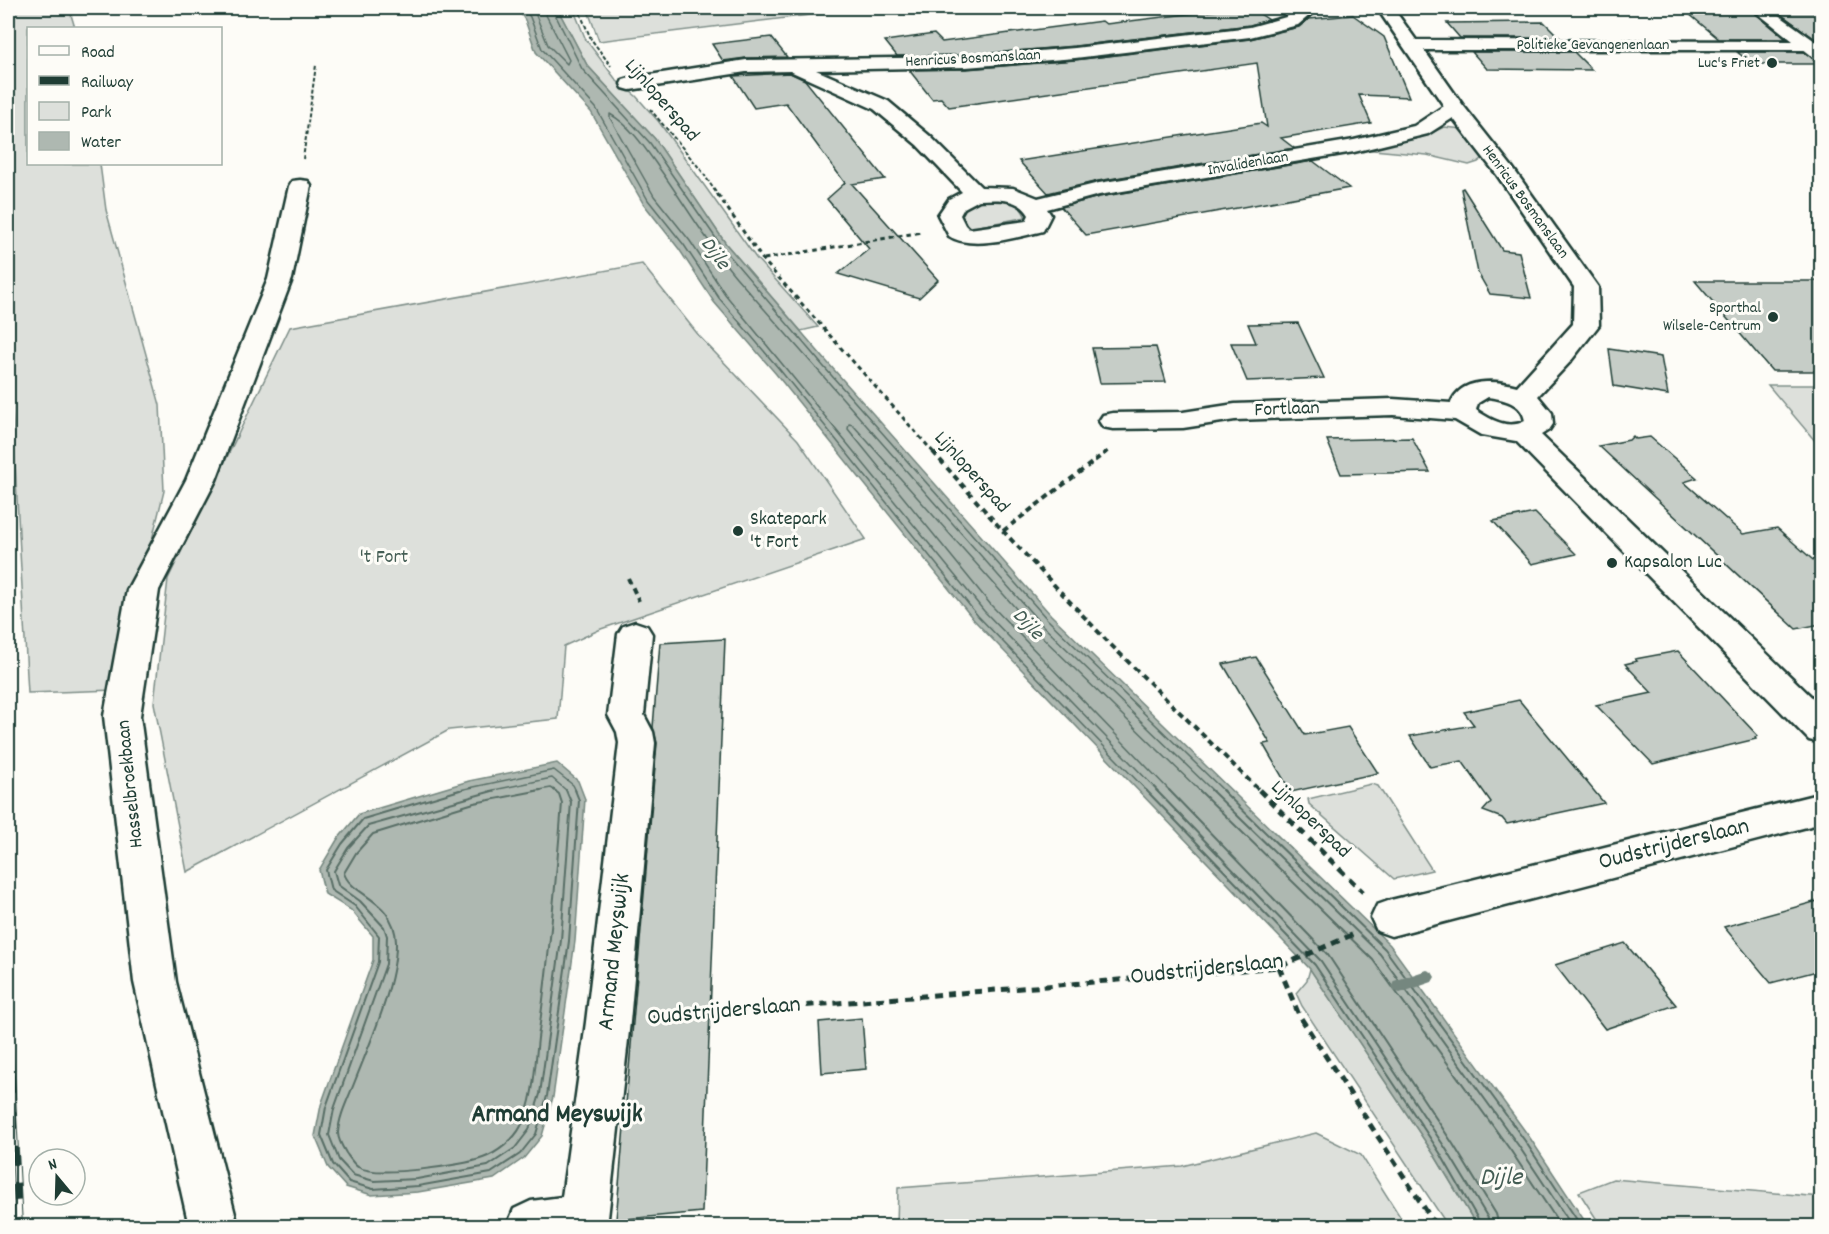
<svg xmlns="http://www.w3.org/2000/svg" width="1829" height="1234" font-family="Dekko,sans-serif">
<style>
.green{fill:#dde0db;stroke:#7e8e88;stroke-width:1.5}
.water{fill:#aeb8b1;stroke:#75877f;stroke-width:1.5}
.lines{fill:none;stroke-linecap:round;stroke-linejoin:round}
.shore-far1{stroke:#586e66;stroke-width:1.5}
.shore{stroke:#586e66;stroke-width:2}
.stream{fill:#75877f;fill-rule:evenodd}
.building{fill:#c6cdc7;stroke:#1f3d34;stroke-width:1.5}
.minor-casing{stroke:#1f3d34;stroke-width:5}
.primary-casing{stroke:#1f3d34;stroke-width:5}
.path-far3{stroke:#1f3d34;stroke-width:2;stroke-dasharray:4 2;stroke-linecap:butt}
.path-far2{stroke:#1f3d34;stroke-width:3;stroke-dasharray:4.5 4;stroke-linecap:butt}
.path-far1{stroke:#1f3d34;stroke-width:4;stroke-dasharray:6 4.5;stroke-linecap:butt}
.path{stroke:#1f3d34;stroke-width:5;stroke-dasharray:8 6;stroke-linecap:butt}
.minor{fill:#fdfcf7;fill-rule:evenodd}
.primary{fill:#fdfcf7;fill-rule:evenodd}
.rail-casing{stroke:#1f3d34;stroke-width:8}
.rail{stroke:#fdfcf7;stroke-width:6;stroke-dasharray:18;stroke-linecap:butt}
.poi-dot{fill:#1f3d34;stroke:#fdfcf7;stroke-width:2}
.labels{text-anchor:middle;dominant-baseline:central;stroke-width:6;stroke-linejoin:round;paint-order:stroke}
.far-street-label{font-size:16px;fill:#1f3d34;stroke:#fdfcf7}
.far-poi-label{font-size:16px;fill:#1f3d34;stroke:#fdfcf7;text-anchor:end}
.street-label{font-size:20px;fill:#1f3d34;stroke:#fdfcf7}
.poi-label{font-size:20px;fill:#1f3d34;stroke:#fdfcf7;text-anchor:start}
.park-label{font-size:20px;fill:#455e55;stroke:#fdfcf7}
.water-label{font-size:21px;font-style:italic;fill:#435c53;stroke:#fdfcf7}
.near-street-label{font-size:24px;fill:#1f3d34;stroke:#fdfcf7}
.near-neighbourhood-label{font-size:26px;font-weight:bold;fill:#1f3d34;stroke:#fdfcf7}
.near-water-label{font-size:26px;font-style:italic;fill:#435c53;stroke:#fdfcf7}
</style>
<rect width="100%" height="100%" fill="#fdfcf7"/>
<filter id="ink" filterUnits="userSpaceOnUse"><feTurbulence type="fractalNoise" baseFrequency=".0167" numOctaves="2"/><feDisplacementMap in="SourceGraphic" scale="12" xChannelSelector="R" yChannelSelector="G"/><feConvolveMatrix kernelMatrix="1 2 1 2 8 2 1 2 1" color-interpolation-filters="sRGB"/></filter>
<g filter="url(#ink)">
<path class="green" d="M 8,8 L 69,8 L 75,28 L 28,28 L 28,164 L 100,164 L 106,210 L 160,405 L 164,491 L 115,690 L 28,693 L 8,339 Z
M 557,8 L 573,8 L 586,40 L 617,81 L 636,96 L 659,122 L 756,258 L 818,327 L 801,331 L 726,244 L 655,139 L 587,65 Z
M 587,8 L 867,8 L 599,41 Z
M 1444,127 L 1463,129 L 1483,158 L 1478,162 L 1469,165 L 1427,155 L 1362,149 L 1420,138 Z
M 978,201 L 1000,201 L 1019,205 L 1026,217 L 970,228 L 965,227 L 959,215 L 963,210 Z
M 642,264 L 700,337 L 798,440 L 866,539 L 601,629 L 564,646 L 558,719 L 449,730 L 187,872 L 154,703 L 168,579 L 290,327 Z
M 1768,385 L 1821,385 L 1821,448 Z
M 1371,784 L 1378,786 L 1432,870 L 1394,879 L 1309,804 L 1308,799 Z
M 1310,969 L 1435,1156 L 1477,1226 L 1448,1226 L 1302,1006 L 1296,993 L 1307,980 Z
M 1316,1133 L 1361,1155 L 1406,1226 L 897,1226 L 898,1188 L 1182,1166 Z
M 1613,1179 L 1821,1197 L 1821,1226 L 1601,1226 L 1579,1192 Z"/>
<path class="water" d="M 517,8 L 557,8 L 587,65 L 655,139 L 726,244 L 828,363 L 1051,615 L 1390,945 L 1530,1138 L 1588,1226 L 1477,1226 L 1435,1156 L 1310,969 L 974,620 L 776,374 L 714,302 L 679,249 L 643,203 L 591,112 L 536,52 L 525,20 Z
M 557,763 L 578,781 L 585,799 L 575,941 L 553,1097 L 542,1136 L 524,1158 L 494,1179 L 418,1192 L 372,1195 L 346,1187 L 328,1167 L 315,1136 L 321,1105 L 373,960 L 373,936 L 351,910 L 325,894 L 319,870 L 337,840 L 359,814 L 469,781 Z"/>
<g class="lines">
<path class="shore-far1" d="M 524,8 L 530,17 L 542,49 L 596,108 L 648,200 L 684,245 L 719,298 L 780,370 L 978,616 L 1147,791
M 533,8 L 548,45 L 567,64 L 569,60 L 546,15 L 545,8
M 552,8 L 582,69 L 650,143 L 722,247 L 824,367 L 1047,619 L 1224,791
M 455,791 L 554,770 L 573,785 L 576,791
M 489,791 L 552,778 L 567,791
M 534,791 L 551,788 L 556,791
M 1158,791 L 984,611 L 725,294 L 690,241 L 654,196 L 610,118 L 610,114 C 631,126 645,148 659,168 C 685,204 707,243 736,277 L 1041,624 L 1213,791
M 1170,791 L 991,605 L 848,429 L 849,424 L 853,425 L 1035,630 L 1200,791"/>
<path class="shore" d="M 460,790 L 363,819 L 342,844 L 326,870 L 331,890 L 355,906 L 379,936 L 378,962 L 326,1107 L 321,1135 L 333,1164 L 349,1182 L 373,1189 L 418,1186 L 491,1173 L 520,1154 L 536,1134 L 547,1096 L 569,941 L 579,800 L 575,790
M 496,790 L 368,826 L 348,848 L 334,871 L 338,885 L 360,901 L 384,927 L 387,936 L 386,964 L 334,1109 L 329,1135 L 339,1160 L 353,1175 L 374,1181 L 417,1179 L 488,1166 L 515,1148 L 529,1130 L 540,1094 L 561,940 L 571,802 L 566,790
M 541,790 L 474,803 L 373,834 L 356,853 L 344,873 C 351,896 395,899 396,942 C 397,982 370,1043 355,1081 C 349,1097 339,1115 338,1133 C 338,1138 343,1148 346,1153 C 349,1157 354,1165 358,1167 C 376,1178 462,1166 483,1158 C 497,1153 514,1140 521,1126 C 534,1101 535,1066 538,1038 C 549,959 556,882 562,803 L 559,794 L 554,790
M 1146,790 L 1315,965 L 1440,1153 L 1482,1226
M 1156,790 L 1321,961 L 1446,1149 L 1488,1218 L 1490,1226
M 1169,790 L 1328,955 L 1453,1144 L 1496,1214 L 1499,1226
M 1199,790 L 1373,960 L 1511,1151 L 1561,1226
M 1211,790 L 1380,954 L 1518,1145 L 1572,1226
M 1222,790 L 1385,949 L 1525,1141 L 1581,1226"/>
<path class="stream" d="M 1427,970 L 1432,972 L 1435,977 L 1432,982 L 1400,993 L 1394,991 L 1392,986 L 1394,981 Z"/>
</g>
<path class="building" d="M 1236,8 L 1251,8 L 1269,20 L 1250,25 L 1075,46 L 966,55 L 897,56 L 885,41 L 934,34 L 942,42 L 1102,21 L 1106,24 Z
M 1682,8 L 1749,8 L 1786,39 L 1719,39 Z
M 1772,8 L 1821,8 L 1821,43 Z
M 1353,15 L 1384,37 L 1409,97 L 1359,95 L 1371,123 L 1281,138 L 1294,148 L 1098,181 L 1048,193 L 1019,161 L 1261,123 L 1267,127 L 1257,63 L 949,107 L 941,98 L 932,99 L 909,70 L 966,69 L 1075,60 L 1250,39 L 1299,27 L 1309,19 Z
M 1544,22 L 1560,38 L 1460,38 L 1447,23 Z
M 771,37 L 787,57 L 746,58 L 723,61 L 712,44 Z
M 1472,52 L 1574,52 L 1592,70 L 1487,69 Z
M 1737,52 L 1804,52 L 1821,64 L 1753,64 Z
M 790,73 L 805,80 L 885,179 L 852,184 L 938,280 L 919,298 L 838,274 L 869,249 L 827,199 L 845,183 L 786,103 L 754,108 L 733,76 Z
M 1313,161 L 1349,188 L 1086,235 L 1061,207 L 1099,197 Z
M 1463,188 L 1502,250 L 1519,252 L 1531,298 L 1490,294 L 1478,273 L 1461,189 Z
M 1695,281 L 1821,281 L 1821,371 L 1772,371 Z
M 1298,323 L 1324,378 L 1247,381 L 1231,343 L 1256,343 L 1248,324 Z
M 1156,347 L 1166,382 L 1100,383 L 1092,348 Z
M 1609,349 L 1661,357 L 1668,395 L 1614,386 Z
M 1633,436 L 1636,439 L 1650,437 L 1697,478 L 1684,482 L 1743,534 L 1777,528 L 1821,567 L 1821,624 L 1796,629 L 1599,446 L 1629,440 Z
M 1412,438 L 1430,472 L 1341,474 L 1327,440 Z
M 1535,513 L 1576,554 L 1532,564 L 1493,521 Z
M 725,639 L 702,1212 L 616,1220 L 657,743 L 653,727 L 660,643 Z
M 1678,651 L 1758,736 L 1755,737 L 1756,739 L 1653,764 L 1596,705 L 1652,693 L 1625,664 L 1637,661 L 1635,659 Z
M 1256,657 L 1305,735 L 1348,727 L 1378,773 L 1291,792 L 1263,744 L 1270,743 L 1223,664 Z
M 1519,700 L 1604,803 L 1507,824 L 1502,818 L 1483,811 L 1491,802 L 1462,761 L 1430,767 L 1410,736 L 1474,725 L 1464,712 Z
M 1821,900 L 1821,970 L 1771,983 L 1724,927 Z
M 1625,943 L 1676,1005 L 1605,1029 L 1555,965 Z
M 862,1018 L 866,1069 L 822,1073 L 819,1022 Z"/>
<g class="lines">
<g class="minor-casing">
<path id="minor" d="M 1300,8 L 1318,8 L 1298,25 L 1250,37 L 1075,58 L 966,67 L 816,70 L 888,101 L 931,137 L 981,187 L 1013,188 L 1038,198 L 1099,183 L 1354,140 L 1414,126 L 1444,106 L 1377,8 L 1393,8 L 1416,40 L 1815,41 L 1818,45 L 1815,49 L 1809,50 L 1424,50 L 1462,104 L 1512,167 L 1598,287 L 1599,325 L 1570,362 L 1538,396 L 1552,413 L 1553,424 L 1549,430 L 1541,435 L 1822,707 L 1822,743 L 1809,740 L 1516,441 L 1481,435 L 1455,420 L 1393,415 L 1235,420 L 1183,428 L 1113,429 L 1103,427 L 1099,421 L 1103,415 L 1113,413 L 1183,412 L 1235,404 L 1393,399 L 1451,403 C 1461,377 1496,380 1517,386 L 1573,324 L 1574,287 L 1497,175 L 1453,118 L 1428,134 L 1354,152 L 1099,195 L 1047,209 L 1051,215 L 1043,231 C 1019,237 971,251 949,236 L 938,215 L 949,199 L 962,192 L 917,145 L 874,109 L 790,71 L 746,72 L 630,90 L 623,88 L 621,84 L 623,80 L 630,78 L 746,60 L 966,57 L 1075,48 L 1250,27 L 1286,17 ZM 979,200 C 997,199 1018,197 1029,215 L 1026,221 L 969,229 L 965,225 L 960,215 L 964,208 ZM 1488,397 C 1503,399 1523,403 1525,421 C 1508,430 1491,420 1476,410 L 1478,403 Z
M 300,180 L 308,181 L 311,186 L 292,279 L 216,480 L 159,590 L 140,716 L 176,982 L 238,1226 L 189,1226 L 134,982 L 104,716 L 127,590 L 186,480 L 268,279 L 289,186 L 292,181 Z
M 635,622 L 647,626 L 652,634 L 644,715 L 653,732 L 655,743 L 630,1022 L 608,1218 L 605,1226 L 507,1226 L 514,1209 L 531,1201 L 562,1197 L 586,1022 L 619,743 L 617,732 L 608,715 L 618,634 L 623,626 Z
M 1822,793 L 1822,823 L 1391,936 L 1377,931 L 1371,918 L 1377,905 L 1391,900 Z"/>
</g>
<g class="primary-casing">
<path id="primary" d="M 1751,8 L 1769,8 L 1822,46 L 1822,60 L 1816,59 Z"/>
</g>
<path class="path-far3" d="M 578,8 L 591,39 L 611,66
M 650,109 L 701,170 L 719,197
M 303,159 L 316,65"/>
<path class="path-far2" d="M 718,195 L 763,260 L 935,454
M 764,259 L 922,232
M 1104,454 L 1108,451"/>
<path class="path-far1" d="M 933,452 L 1003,531 L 1108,642 L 1260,791
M 1003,531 L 1106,452
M 628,578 L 639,601"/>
<path class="path" d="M 1259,790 L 1363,892
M 1279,967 L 1299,1015 L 1436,1226
M 653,1018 L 1279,967 L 1354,934"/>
<use href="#minor" class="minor"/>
<use href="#primary" class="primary"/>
<g class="rail-casing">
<path id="rail" d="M 8,1021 L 19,1226"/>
</g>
<use href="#rail" class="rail"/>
</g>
</g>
<g class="poi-dot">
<circle cx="1772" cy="63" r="6"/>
<circle cx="1773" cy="317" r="6"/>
<circle cx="738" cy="531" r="6"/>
<circle cx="1612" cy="563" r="6"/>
</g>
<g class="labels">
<g class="far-street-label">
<text x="1593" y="45">Politieke Gevangenenlaan</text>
<text transform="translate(973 59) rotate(-3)">Henricus Bosmanslaan</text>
<text transform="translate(1248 164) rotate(-10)">Invalidenlaan</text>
<text transform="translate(1525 202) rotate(54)">Henricus Bosmanslaan</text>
</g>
<g class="far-poi-label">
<text x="1760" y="63">Luc's Friet</text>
<text x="1761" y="308">Sporthal<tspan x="1761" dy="18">Wilsele-Centrum</tspan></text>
</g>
<g class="street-label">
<text transform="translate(661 101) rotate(49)">Lijnloperspad</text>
<text transform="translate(1287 410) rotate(-2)">Fortlaan</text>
<text transform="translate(971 473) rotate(48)">Lijnloperspad</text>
<text transform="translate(131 784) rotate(-96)">Hasselbroekbaan</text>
<text transform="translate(1310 820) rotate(44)">Lijnloperspad</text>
</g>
<g class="poi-label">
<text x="750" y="520">Skatepark<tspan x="750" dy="23">'t Fort</tspan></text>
<text x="1624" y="563">Kapsalon Luc</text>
</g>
<g class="park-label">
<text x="384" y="558">'t Fort</text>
</g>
<g class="water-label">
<text transform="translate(714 254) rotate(54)">Dijle</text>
<text transform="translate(1027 625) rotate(47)">Dijle</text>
</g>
<g class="near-street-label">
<text transform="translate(1674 845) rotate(-14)">Oudstrijderslaan</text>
<text transform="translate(615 952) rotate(-84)">Armand Meyswijk</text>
<text transform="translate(1207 970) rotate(-6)">Oudstrijderslaan</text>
<text transform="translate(724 1012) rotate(-5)">Oudstrijderslaan</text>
</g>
<g class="near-neighbourhood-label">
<text x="557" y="1115">Armand Meyswijk</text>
</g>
<g class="near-water-label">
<text x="1501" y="1178">Dijle</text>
</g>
</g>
<rect width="1829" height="1234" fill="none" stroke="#fdfcf7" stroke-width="30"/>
<rect x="15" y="15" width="1799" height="1204" fill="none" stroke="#1f3d34" stroke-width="2" filter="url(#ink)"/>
<rect x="27" y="27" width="195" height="138" fill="#fdfcf7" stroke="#a4b0a9" stroke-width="1.5"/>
<rect x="39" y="46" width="30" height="9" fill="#fdfcf7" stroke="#a4b0a9" stroke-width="1.5"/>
<text x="81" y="57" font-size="18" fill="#1f3d34">Road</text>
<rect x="39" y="76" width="30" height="9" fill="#1f3d34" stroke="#a4b0a9" stroke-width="1.5"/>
<text x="81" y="87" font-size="18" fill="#1f3d34">Railway</text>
<rect x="39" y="102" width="30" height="18" fill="#dde0db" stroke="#a4b0a9" stroke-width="1.5"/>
<text x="81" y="117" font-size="18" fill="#1f3d34">Park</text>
<rect x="39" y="132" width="30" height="18" fill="#aeb8b1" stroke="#a4b0a9" stroke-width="1.5"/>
<text x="81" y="147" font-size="18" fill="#1f3d34">Water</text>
<g transform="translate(57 1177) rotate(341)"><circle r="28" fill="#fdfcf7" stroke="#a4b0a9" stroke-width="1.5"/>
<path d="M0-4.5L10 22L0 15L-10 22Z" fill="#1f3d34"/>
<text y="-9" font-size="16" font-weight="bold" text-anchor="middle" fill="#1f3d34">N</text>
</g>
</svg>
